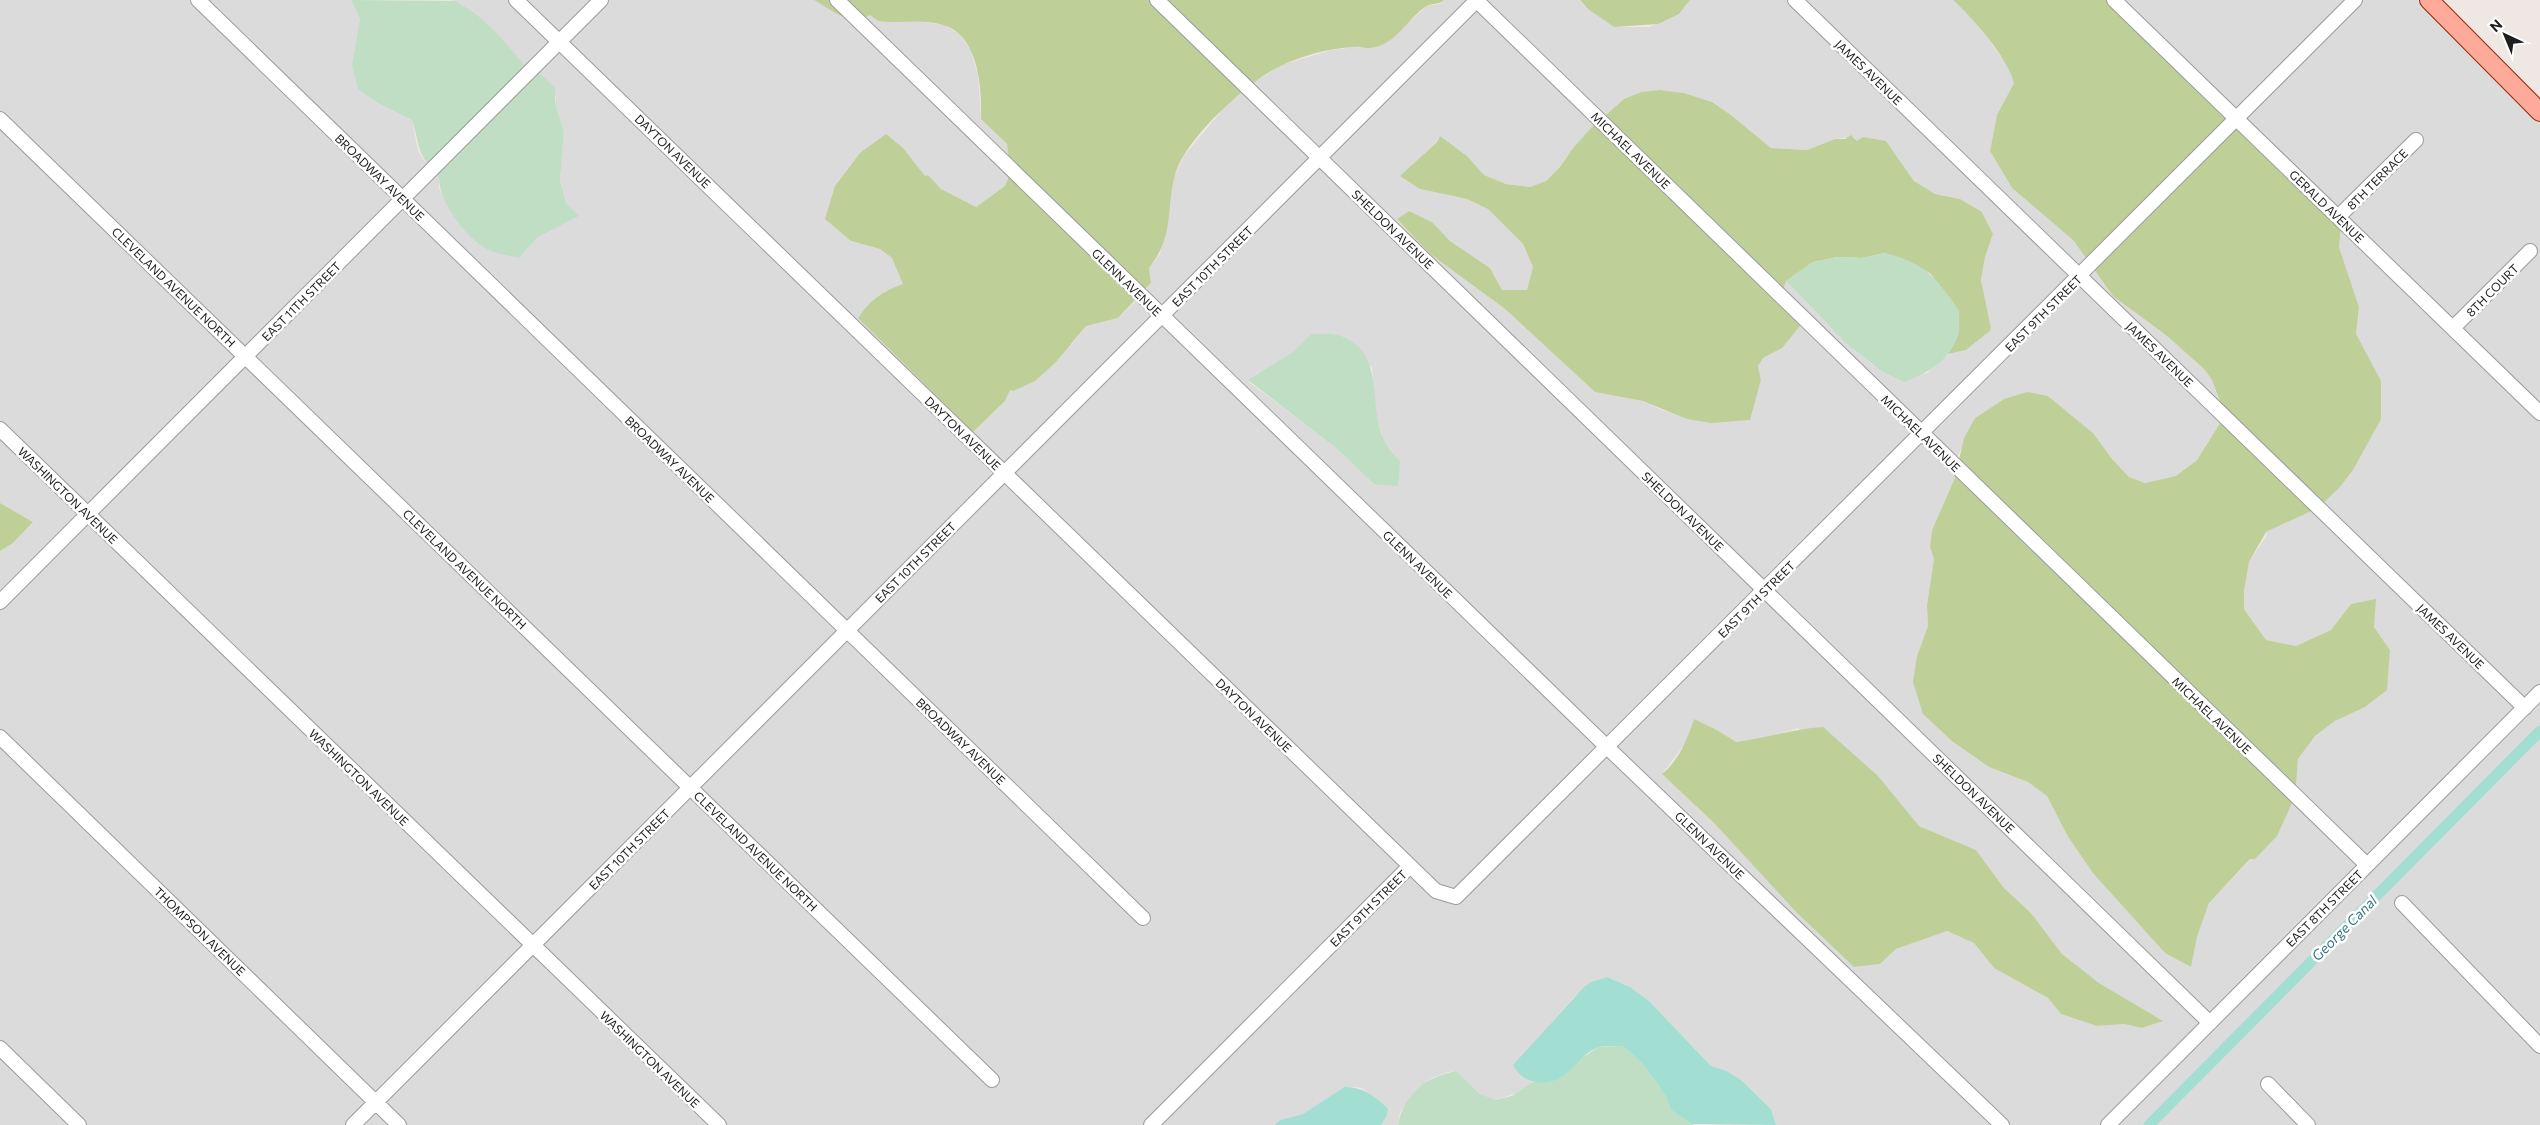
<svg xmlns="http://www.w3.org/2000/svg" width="2540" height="1125" font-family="Commissioner,sans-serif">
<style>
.residential{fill:#dcdbdb;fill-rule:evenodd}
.forest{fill:#bfcf98}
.wetland{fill:#c0dec4}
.water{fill:#a3ded3}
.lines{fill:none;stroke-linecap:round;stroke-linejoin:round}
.canal{stroke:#a3ded3;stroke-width:11}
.minor-casing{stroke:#9b9b9b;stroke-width:16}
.major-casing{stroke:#982700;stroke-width:20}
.minor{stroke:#fff;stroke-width:14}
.major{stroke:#fdaa9b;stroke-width:18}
.labels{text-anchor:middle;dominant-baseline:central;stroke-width:5;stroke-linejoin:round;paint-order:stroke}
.street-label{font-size:12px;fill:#1e1e1e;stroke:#fff}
.water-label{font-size:14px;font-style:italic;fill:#387980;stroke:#fff}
</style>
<rect width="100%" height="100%" fill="#efe7e4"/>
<path class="residential" d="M 0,0 L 351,0 L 360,19 L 357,42 L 378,103 L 412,120 L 418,151 L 425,162 L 439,177 L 439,188 L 451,210 L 510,255 L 519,258 L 538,237 L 578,216 L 566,203 L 560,180 L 564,131 L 555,103 L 556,97 L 521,64 L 496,32 L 456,1 L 449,0 L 814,0 L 827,7 L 870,14 L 878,21 L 911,20 L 944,25 L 959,34 L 970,49 L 978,75 L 981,119 L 1007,144 L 1010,174 L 1005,186 L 976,207 L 941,189 L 928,175 L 925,177 L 903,148 L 860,153 L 835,186 L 851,241 L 880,249 L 892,258 L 973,432 L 1005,401 L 1010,390 L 1072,344 L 1086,326 L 1118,318 L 1143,294 L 1151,283 L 1149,268 L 1160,254 L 1174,177 L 1184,156 L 1223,109 L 1257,80 L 1282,65 L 1331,50 L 1356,47 L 1371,48 L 1388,41 L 1427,6 L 1440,4 L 1444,0 L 1579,0 L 1589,10 L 1614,27 L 1649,27 L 1679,14 L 1690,0 L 1953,0 L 1968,13 L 1981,29 L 2007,65 L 2013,78 L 2014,83 L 1997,115 L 1990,151 L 2012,188 L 2074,241 L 2134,312 L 2167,336 L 2204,369 L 2212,380 L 2221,404 L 2222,420 L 2197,460 L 2176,476 L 2145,483 L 2129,477 L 2112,459 L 2093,433 L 2048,396 L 2004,399 L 1975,418 L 1958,456 L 1955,478 L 1932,530 L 1930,547 L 1934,559 L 1927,605 L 1928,626 L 1917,656 L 1989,767 L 2028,782 L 2047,796 L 2067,835 L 2165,953 L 2191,967 L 2197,937 L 2209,903 L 2251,859 L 2296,785 L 2298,759 L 2315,736 L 2335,721 L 2365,707 L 2387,668 L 2390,650 L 2374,627 L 2351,604 L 2331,630 L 2296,646 L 2266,640 L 2244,609 L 2244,591 L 2249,562 L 2267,535 L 2266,532 L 2318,508 L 2353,470 L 2356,334 L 2359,307 L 2339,247 L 2342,219 L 2115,0 L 2422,0 L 2540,119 L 2540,1125 L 1776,1125 L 1771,1109 L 1741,1080 L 1727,1071 L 1711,1066 L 1649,1001 L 1630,987 L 1607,977 L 1591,982 L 1573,998 L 1514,1065 L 1533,1082 L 1520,1092 L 1495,1100 L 1488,1098 L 1480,1094 L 1456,1071 L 1448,1072 L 1432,1078 L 1413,1093 L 1400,1113 L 1398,1125 L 1381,1125 L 1386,1117 L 1369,1093 L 1362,1088 L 1353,1087 L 1344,1087 L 1303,1114 L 1280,1120 L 1274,1125 L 0,1125 L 0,551 L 13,543 L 33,522 L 0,503 ZM 1660,90 L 1684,93 L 1712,102 L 1731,115 L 1771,148 L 1807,150 L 1835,139 L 1854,137 L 1857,142 L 1886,141 L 1914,181 L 1935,194 L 1960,199 L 1982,212 L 1993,234 L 1985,257 L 1981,280 L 1991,328 L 1990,331 L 1966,350 L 1948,354 L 1926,374 L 1829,325 L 1786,281 L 1780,299 L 1782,348 L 1763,358 L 1758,366 L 1761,380 L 1750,419 L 1736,420 L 1664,411 L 1643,401 L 1595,392 L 1505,309 L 1429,253 L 1397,219 L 1409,211 L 1432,222 L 1450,241 L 1490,268 L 1502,290 L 1527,290 L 1533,267 L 1523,244 L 1488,209 L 1467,199 L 1420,189 L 1401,176 L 1437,141 L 1440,136 L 1467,156 L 1484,175 L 1506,184 L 1530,187 L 1546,181 L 1560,167 L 1573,148 L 1603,117 L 1624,99 L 1641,92 ZM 1311,334 L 1372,367 L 1376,417 L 1384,442 L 1400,461 L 1374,484 L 1337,449 L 1248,381 L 1293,352 ZM 1694,719 L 1717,730 L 1736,742 L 1760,739 L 1798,728 L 1901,805 L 1919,826 L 1976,850 L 2004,888 L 2031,913 L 2062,954 L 2099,983 L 2162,1021 L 2142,1028 L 2124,1024 L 2097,1026 L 2061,1014 L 2048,998 L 1994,968 L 1974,943 L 1947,931 L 1896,949 L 1880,964 L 1854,967 L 1797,913 L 1714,823 L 1662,774 L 1687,741 Z"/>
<path class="forest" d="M 814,0 L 1444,0 C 1439,5 1433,3 1427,6 C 1409,16 1396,46 1370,48 C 1365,49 1360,46 1355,47 C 1322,48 1282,61 1256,81 C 1229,102 1181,144 1174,179 C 1166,214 1174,236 1149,268 L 1151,283 L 1118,318 L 1086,326 L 1056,362 L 1035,381 L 1013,391 L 1010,390 L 1005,401 L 973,432 L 858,318 C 870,300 883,291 903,284 L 892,258 L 880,249 L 851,241 L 825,219 L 835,186 L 860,153 L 886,134 L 903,148 L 925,176 L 928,175 L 941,189 L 976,207 L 1005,186 L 1010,174 L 1007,144 L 981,119 C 982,89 979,35 943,25 C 921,18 899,24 878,21 L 870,15 C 847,26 834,11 814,0 Z
M 1580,0 L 1690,0 L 1679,14 L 1658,24 L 1614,27 L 1589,10 Z
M 1953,0 L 2115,0 L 2342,219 L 2339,247 L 2359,307 L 2356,334 L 2381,381 L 2381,419 L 2353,470 L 2339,488 L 2318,508 L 2266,532 L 2249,562 L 2244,591 L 2244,609 L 2266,640 L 2296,646 L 2331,630 L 2351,604 L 2376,599 L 2374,627 L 2390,650 L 2387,690 L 2365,707 L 2335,721 L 2315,736 L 2298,759 L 2296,785 L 2291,805 L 2277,836 L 2255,859 L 2250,859 L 2209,903 L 2197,937 L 2191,967 L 2165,953 L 2093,873 L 2067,835 L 2047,796 L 2028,782 L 1989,767 L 1952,741 L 1923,714 L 1913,682 L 1917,656 L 1928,626 L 1927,605 L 1934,559 L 1930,547 L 1932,530 L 1955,478 L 1964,438 L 1975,418 L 2004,399 L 2027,392 L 2048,396 L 2093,433 L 2112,459 L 2129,477 L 2145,483 L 2176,476 L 2197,460 L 2222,420 L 2221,404 L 2212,380 L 2204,369 L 2167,336 L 2113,296 L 2074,241 L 2012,188 L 1990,151 L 1997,115 L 2014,83 C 2008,58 1972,17 1953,0 Z
M 1660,90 L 1684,93 L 1712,102 L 1731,115 L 1771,148 L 1807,150 L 1835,139 L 1845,139 L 1851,135 L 1857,141 L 1863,137 L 1886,141 L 1914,181 L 1935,194 L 1960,199 L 1982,212 L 1993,234 L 1985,257 L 1981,280 L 1991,328 L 1990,331 L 1966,350 L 1948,354 L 1958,335 L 1959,311 L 1930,273 L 1885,253 L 1862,258 L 1838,257 L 1813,262 L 1786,281 L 1780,299 L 1803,322 L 1782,348 L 1763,358 L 1758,366 L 1761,380 L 1750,420 L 1711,423 L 1687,419 L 1643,401 L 1595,392 L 1505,309 L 1429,253 L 1397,219 L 1409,211 L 1432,222 L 1450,241 L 1490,268 L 1502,290 L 1527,290 L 1533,267 L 1523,244 L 1488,209 L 1467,199 L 1420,189 L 1400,176 L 1437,142 L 1440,136 L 1467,156 L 1484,175 L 1506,184 L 1530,187 L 1546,181 L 1560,167 L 1573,148 L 1592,127 L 1624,99 L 1641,92 Z
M 0,503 L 33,522 L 13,543 L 0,551 Z
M 1694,719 L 1717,730 L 1736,742 C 1766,738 1793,729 1823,727 L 1878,776 L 1919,826 L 1976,850 L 2004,888 L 2031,913 L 2062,954 L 2099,983 L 2163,1021 L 2142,1028 L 2124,1024 L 2097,1026 L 2061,1014 L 2048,998 L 1994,968 L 1974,943 L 1947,931 L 1896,949 L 1880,964 L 1854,967 L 1797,913 L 1714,823 L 1662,774 C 1679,760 1687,740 1694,719 Z"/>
<path class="wetland" d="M 351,0 L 456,1 L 477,15 L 496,32 L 530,72 L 542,75 L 555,88 L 555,103 L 564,131 L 560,180 L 566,203 L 579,216 L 538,237 L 519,258 C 509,255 494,254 485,248 C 464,235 439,202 439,177 C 416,153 421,149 412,120 L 378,103 L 358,89 L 352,66 L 360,19 Z
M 1885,253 C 1925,263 1937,278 1959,311 C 1959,319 1960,328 1958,335 C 1951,360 1926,374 1904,382 L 1883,372 L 1846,343 L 1786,281 L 1813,262 L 1838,257 L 1862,258 Z
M 1311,334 C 1319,334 1330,333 1338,335 C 1387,351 1367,403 1384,440 C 1387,448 1395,455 1400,461 L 1398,486 L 1374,484 L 1337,449 L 1248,380 L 1293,352 Z
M 1623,1046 L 1641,1062 L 1656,1082 L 1665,1095 L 1671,1110 L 1694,1125 L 1398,1125 C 1405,1093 1424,1078 1456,1071 L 1480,1094 L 1495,1100 L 1512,1096 L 1533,1082 L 1560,1078 L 1578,1061 L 1598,1047 Z"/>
<path class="water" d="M 1607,977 L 1630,987 L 1649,1001 L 1711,1066 L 1727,1071 L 1741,1080 L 1771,1109 L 1776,1125 L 1692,1124 L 1671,1110 L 1665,1095 L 1656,1082 L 1641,1062 L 1623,1046 C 1616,1047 1602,1045 1596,1048 C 1582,1054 1574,1070 1560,1078 C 1543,1087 1522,1083 1513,1065 L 1584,987 L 1591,982 Z
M 1344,1087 C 1363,1087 1374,1095 1388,1109 L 1386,1117 L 1381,1125 L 1274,1125 L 1280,1120 L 1303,1114 Z"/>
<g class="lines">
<path class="canal" d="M 2149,1125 L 2540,731"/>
<g class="minor-casing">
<path id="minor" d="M 198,0 L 1143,918
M 516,0 L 1436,891 L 1456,897 L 2355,0
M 837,0 L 1608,748 L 2002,1125
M 1157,0 L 2210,1023
M 1476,0 L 2367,865
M 1795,0 L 2525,708
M 2114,0 L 2540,413
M 0,119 L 992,1080
M 2338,217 L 2416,140
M 2453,328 L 2530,251
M 0,429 L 719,1125
M 0,602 L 601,0
M 0,737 L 399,1125
M 2402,903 L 2540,1046
M 0,1048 L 79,1125
M 2268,1084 L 2308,1125
M 353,1125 L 1477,0
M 1151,1125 L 1410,866
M 2108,1125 L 2540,692"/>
</g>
<g class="major-casing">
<path id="major" d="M 2429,0 L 2540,112"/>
</g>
<use href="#minor" class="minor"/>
<use href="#major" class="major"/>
</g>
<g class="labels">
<g class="street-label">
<text transform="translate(1869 72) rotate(44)">JAMES AVENUE</text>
<text transform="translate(1631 150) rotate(44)">MICHAEL AVENUE</text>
<text transform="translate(673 151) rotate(44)">DAYTON AVENUE</text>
<text transform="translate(380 177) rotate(44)">BROADWAY AVENUE</text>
<text transform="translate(2377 179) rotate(-45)">8TH TERRACE</text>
<text transform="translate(2327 206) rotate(44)">GERALD AVENUE</text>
<text transform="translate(1393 229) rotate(44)">SHELDON AVENUE</text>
<text transform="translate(1212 266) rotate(-45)">EAST 10TH STREET</text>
<text transform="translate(1127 282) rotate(44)">GLENN AVENUE</text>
<text transform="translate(174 287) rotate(44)">CLEVELAND AVENUE NORTH</text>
<text transform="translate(2492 290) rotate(-45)">8TH COURT</text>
<text transform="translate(301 301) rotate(-45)">EAST 11TH STREET</text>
<text transform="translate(2043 313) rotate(-45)">EAST 9TH STREET</text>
<text transform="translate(2160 354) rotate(44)">JAMES AVENUE</text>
<text transform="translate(963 433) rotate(44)">DAYTON AVENUE</text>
<text transform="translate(1921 433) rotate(44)">MICHAEL AVENUE</text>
<text transform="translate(670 459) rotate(44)">BROADWAY AVENUE</text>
<text transform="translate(68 495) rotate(44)">WASHINGTON AVENUE</text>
<text transform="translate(1683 511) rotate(44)">SHELDON AVENUE</text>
<text transform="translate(915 562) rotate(-45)">EAST 10TH STREET</text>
<text transform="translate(1418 564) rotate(44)">GLENN AVENUE</text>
<text transform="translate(465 569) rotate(44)">CLEVELAND AVENUE NORTH</text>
<text transform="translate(1756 599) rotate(-45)">EAST 9TH STREET</text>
<text transform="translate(2451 636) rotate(44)">JAMES AVENUE</text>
<text transform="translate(1254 715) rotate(44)">DAYTON AVENUE</text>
<text transform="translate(2212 715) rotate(44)">MICHAEL AVENUE</text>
<text transform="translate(961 741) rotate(44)">BROADWAY AVENUE</text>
<text transform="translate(359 777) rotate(44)">WASHINGTON AVENUE</text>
<text transform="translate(1974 793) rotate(44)">SHELDON AVENUE</text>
<text transform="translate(1710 845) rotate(44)">GLENN AVENUE</text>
<text transform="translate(629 849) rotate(-45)">EAST 10TH STREET</text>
<text transform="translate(756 851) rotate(44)">CLEVELAND AVENUE NORTH</text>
<text transform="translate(1368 908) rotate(-45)">EAST 9TH STREET</text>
<text transform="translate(2324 908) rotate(-45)">EAST 8TH STREET</text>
<text transform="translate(200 931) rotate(44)">THOMPSON AVENUE</text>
<text transform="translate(650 1059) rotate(44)">WASHINGTON AVENUE</text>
</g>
<g class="water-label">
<text transform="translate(2344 928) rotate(-45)">George Canal</text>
</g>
</g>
<g transform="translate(2505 35) rotate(316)" stroke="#ffffff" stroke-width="4" paint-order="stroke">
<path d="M0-4L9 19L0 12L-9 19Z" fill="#1e1e1e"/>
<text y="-8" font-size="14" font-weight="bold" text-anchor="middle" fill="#1e1e1e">N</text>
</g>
</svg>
